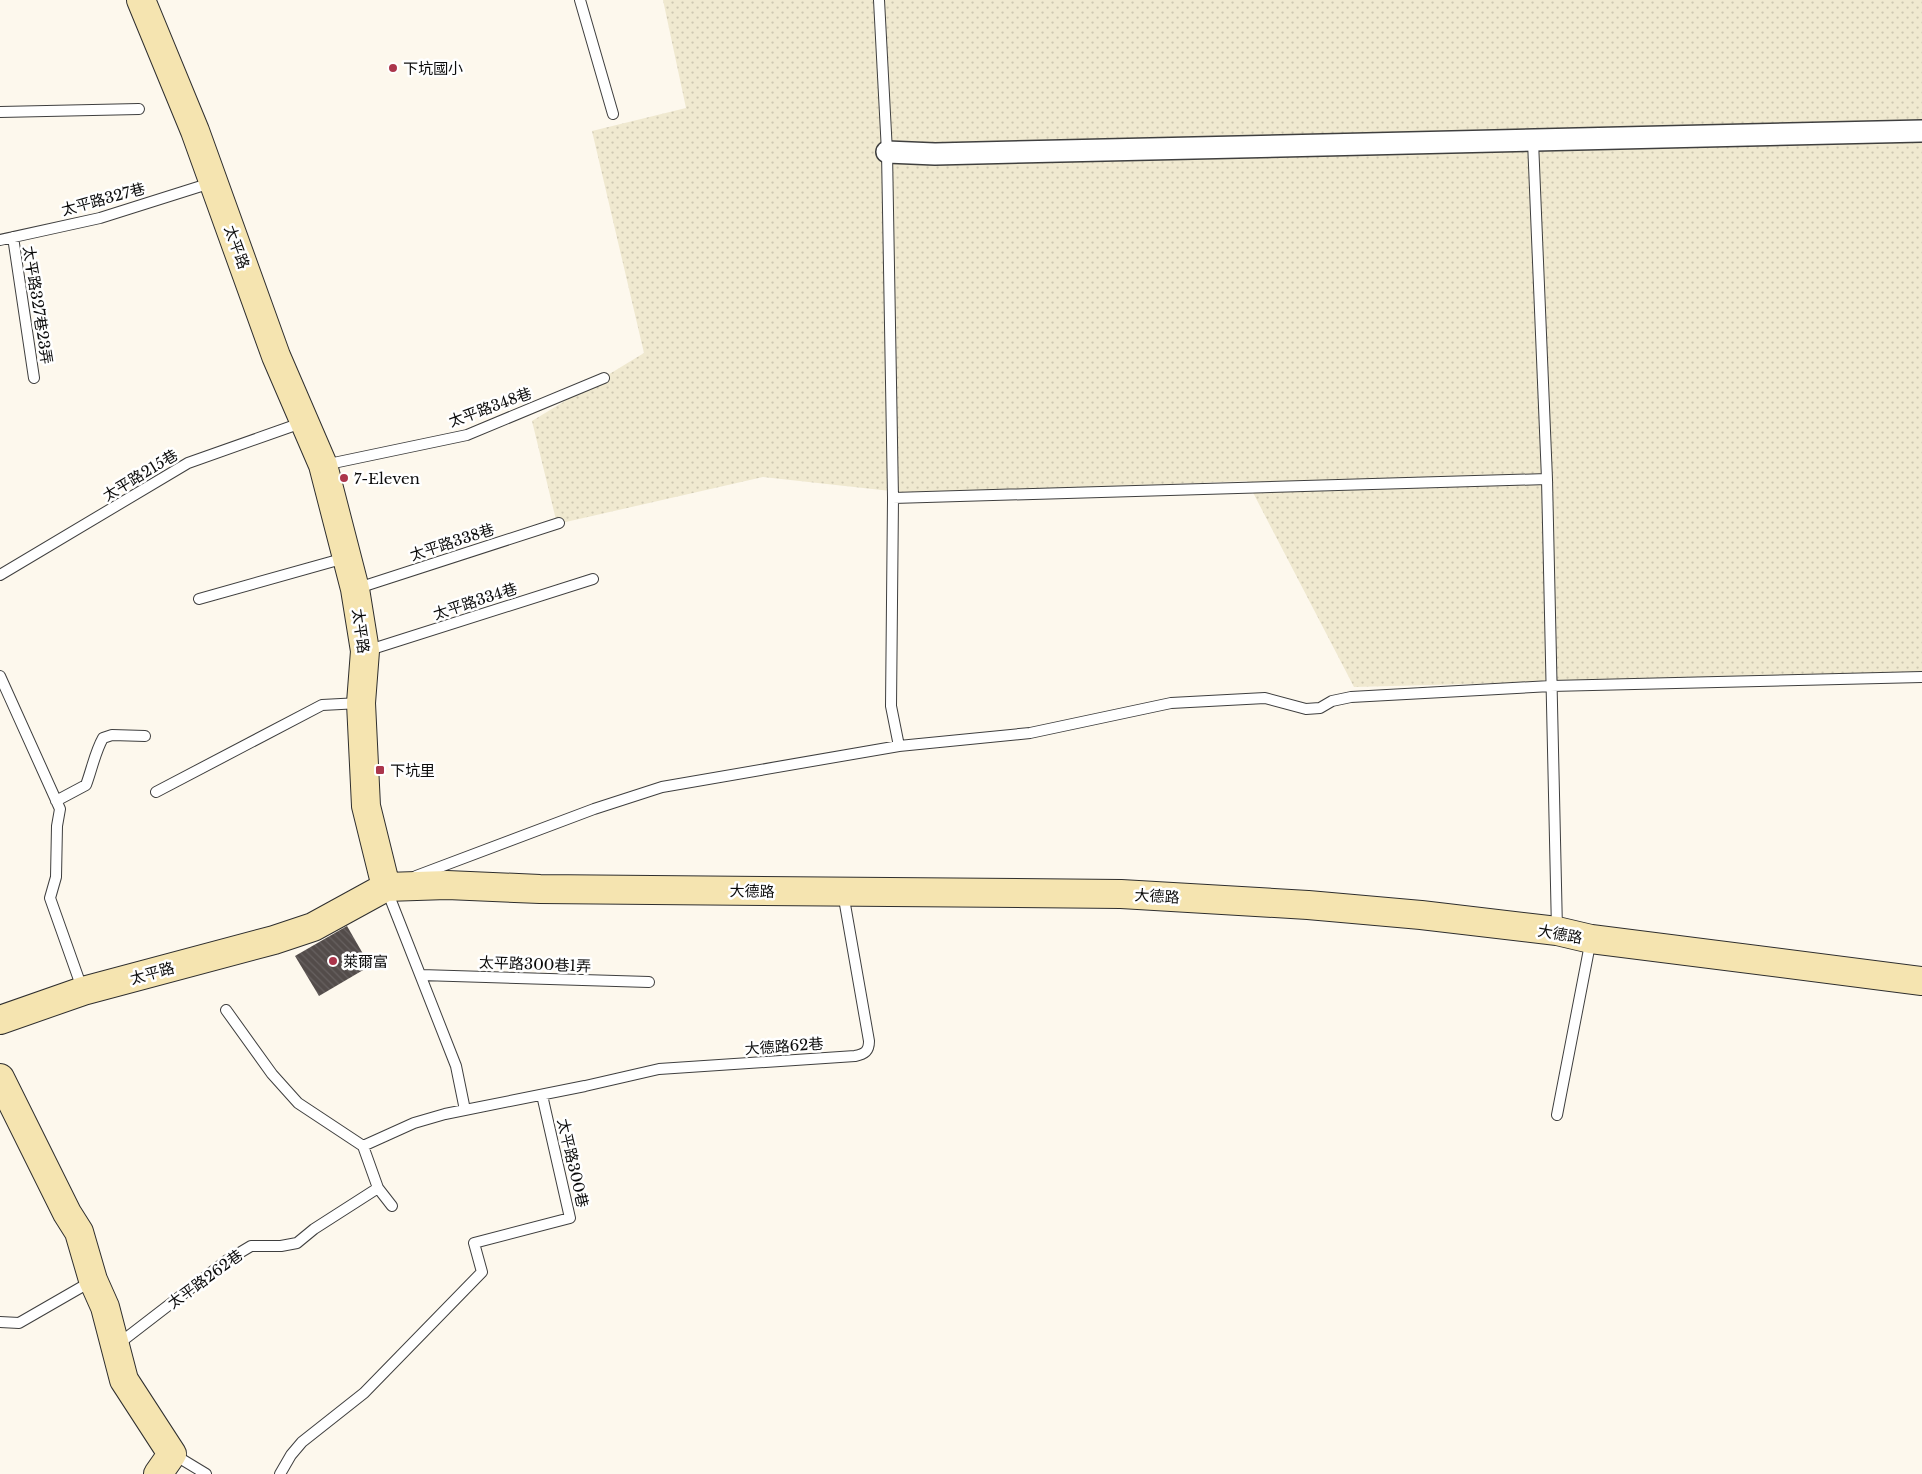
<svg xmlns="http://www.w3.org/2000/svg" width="1922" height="1474" font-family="'Libre Baskerville','Noto Sans TC',serif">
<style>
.farmland{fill:url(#farmland-dots)}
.building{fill:url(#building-back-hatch)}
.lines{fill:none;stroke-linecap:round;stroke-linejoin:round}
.lane-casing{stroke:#3f3f3f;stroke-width:12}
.street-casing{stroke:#3f3f3f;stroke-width:24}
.secondary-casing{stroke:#2e2e2e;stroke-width:30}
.lane{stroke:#fff;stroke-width:10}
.street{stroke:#fff;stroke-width:21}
.secondary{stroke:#f5e4b0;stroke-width:28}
.poi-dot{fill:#ab354b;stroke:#fff;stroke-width:2}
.labels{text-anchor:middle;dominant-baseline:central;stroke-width:5;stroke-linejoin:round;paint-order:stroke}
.poi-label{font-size:15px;fill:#0c0c0c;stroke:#fff;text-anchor:start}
.street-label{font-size:15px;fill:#0c0c0c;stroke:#fff}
</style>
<defs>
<pattern id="farmland-dots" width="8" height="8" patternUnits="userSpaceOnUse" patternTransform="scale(1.25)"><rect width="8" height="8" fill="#f0e9d0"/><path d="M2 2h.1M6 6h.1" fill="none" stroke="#cdc7b1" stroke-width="1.8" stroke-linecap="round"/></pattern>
<pattern id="building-back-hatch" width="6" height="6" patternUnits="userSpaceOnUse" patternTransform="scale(1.25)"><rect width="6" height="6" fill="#534c4a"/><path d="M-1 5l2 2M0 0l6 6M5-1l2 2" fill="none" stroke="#676160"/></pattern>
</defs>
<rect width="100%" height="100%" fill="#fdf8ed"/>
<path class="farmland" d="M 663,0 L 1922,0 L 1922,672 L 1354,687 L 1247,481 L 918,494 L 763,477 L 557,524 L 532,421 L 644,353 L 592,131 L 686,108 Z"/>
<path class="building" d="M 347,926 L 370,966 L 319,996 L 295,956 Z"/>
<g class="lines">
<g class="lane-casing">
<path id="lane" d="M 580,0 L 613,114
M 879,0 L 887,152 L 893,498 L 891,706 L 899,746
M 0,112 L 139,109
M 1533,141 L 1547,479 L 1557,930
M 13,237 L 34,378
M 0,240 L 100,218 L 214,182
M 324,465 L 467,435 L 604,378
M 893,498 L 1547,479
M 0,575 L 188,463 L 304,422
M 355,589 L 559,523
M 199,599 L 345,558
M 366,651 L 593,579
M 0,676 L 60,809 L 57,826 L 56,877 L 50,898 L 83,991
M 156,792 L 322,705 L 360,703
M 56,801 L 86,785 C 92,769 95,752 103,738 L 112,735 L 145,736
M 416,876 L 594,809 L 662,787 L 899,746 L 1030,733 L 1171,703 L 1265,698 L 1306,709 L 1320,708 L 1332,701 L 1351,697 L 1551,686 L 1922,677
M 386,888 L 456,1066 L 465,1110
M 421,975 L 649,982
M 226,1010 L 272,1074 L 298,1103 L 363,1146 L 378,1188 L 392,1206
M 1557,1115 L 1591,939
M 363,1146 L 414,1123 L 445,1114 L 585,1086 L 659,1069 L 855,1056 C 865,1054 869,1051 869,1041 L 843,893
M 0,1322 L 19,1323 L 92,1281
M 117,1345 L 226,1261 L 251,1246 L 281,1246 L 297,1243 L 314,1229 L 378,1188
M 173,1454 L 206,1474
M 280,1474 L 291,1455 L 302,1442 L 364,1393 L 482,1272 L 474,1243 L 570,1218 L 542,1095"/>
</g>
<g class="street-casing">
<path id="street" d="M 887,152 L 935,154 L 1922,131"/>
</g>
<g class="secondary-casing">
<path id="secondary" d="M 141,0 L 195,131 L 276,356 L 323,465 L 355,589 L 365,651 L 361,703 L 366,806 L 386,887
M 0,1020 L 83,991 L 274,940 L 313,927 L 386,887 L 447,885 L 540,889 L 1121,894 L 1308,905 L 1421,915 L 1557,931 L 1591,939 L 1922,981
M 0,1078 L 67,1213 L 79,1232 L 93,1280 L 105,1307 L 124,1380 L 172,1454 L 158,1474"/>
</g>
<use href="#lane" class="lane"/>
<use href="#street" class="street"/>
<use href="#secondary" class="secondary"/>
</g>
<g class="poi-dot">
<circle cx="393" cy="68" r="5"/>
<circle cx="344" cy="478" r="5"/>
<rect x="375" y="765" width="10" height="10" rx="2.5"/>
<circle cx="333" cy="961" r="5"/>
</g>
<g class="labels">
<g class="poi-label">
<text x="403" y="68">下坑國小</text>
<text x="354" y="478">7-Eleven</text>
<text x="390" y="770">下坑里</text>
<text x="343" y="961">萊爾富</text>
</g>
<g class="street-label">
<text transform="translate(103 199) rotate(-15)">太平路327巷</text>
<text transform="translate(237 247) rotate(70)">太平路</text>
<text transform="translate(38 305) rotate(81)">太平路327巷23弄</text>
<text transform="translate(490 407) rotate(-20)">太平路348巷</text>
<text transform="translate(140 475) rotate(-31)">太平路215巷</text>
<text transform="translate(452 542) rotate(-18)">太平路338巷</text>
<text transform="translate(475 601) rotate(-18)">太平路334巷</text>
<text transform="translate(361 631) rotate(82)">太平路</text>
<text transform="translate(752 891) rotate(1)">大德路</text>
<text transform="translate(1157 896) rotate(3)">大德路</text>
<text transform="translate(1560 934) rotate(10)">大德路</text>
<text transform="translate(535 964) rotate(2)">太平路300巷1弄</text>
<text transform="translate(152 973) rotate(-15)">太平路</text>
<text transform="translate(784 1046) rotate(-4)">大德路62巷</text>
<text transform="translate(573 1163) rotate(77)">太平路300巷</text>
<text transform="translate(205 1279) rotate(-36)">太平路262巷</text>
</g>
</g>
</svg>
